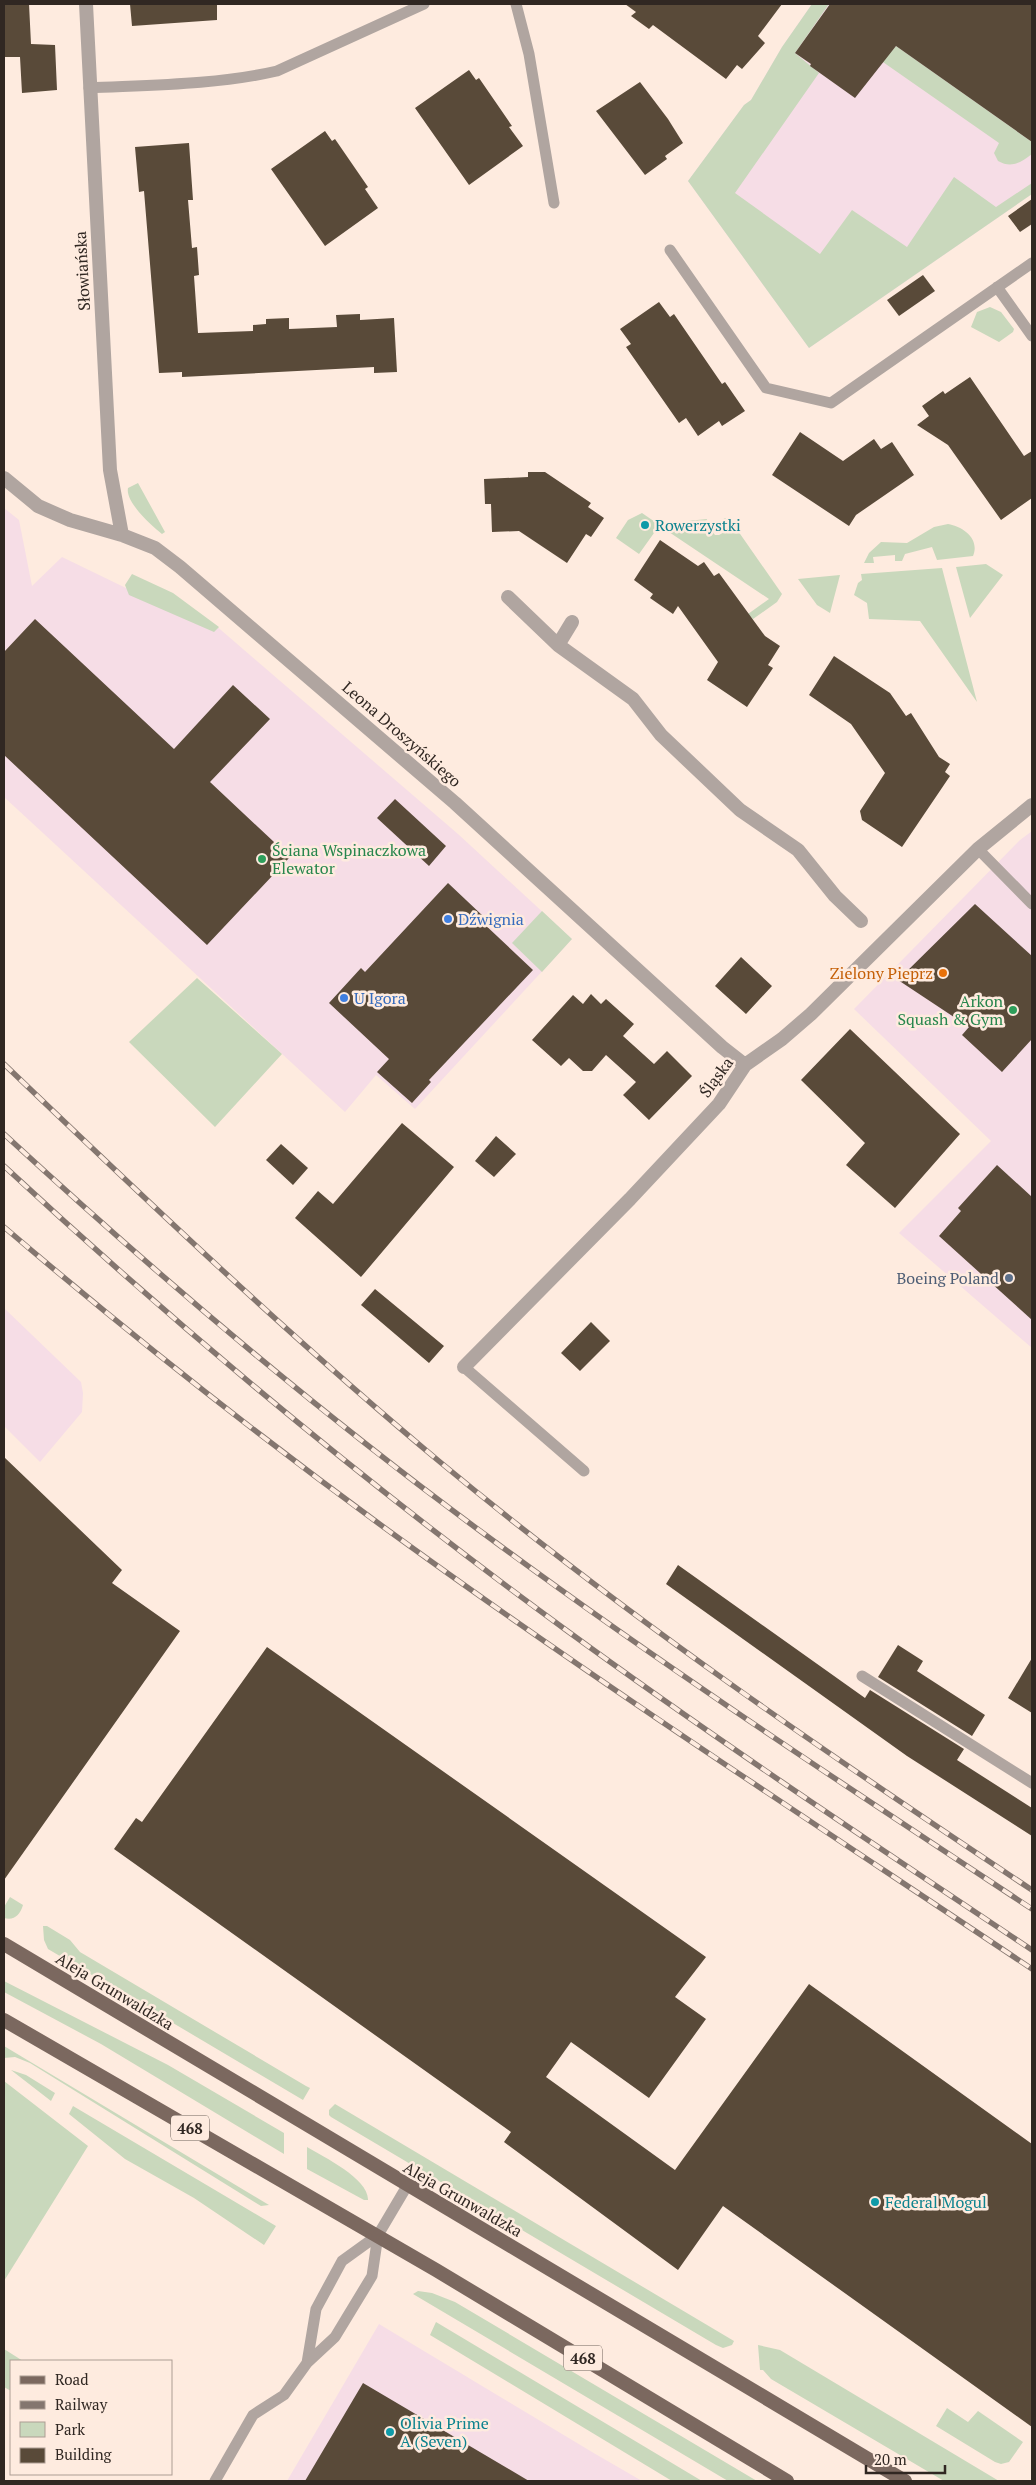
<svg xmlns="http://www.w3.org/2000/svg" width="1036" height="2485" font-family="'PT Serif',serif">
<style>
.commercial{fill:#f6dde6}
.green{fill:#c9d8bc}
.building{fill:#594a39}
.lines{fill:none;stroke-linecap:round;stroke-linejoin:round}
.service{stroke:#b0a5a0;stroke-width:11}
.minor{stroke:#b0a5a0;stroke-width:14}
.primary{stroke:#7b685f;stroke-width:14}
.rail-casing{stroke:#84766f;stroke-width:5.5}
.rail{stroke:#feebdf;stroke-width:4;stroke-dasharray:11;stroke-linecap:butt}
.culture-dot{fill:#0f9aa8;stroke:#feebdf;stroke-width:2}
.leisure-dot{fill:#2e9e5b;stroke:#feebdf;stroke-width:2}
.shop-dot{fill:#3f7fe0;stroke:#feebdf;stroke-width:2}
.food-dot{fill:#e8710a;stroke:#feebdf;stroke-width:2}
.service-dot{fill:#5c6f8a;stroke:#feebdf;stroke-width:2}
.labels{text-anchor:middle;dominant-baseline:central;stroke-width:5;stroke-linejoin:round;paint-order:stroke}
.shield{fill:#feebdf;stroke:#6e625b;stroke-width:1}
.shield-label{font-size:15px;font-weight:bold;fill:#302722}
.street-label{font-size:16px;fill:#302722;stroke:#feebdf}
.culture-label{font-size:16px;fill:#0d838f;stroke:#feebdf;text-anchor:start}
.leisure-label{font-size:16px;fill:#27864d;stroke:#feebdf;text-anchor:start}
.shop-label{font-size:16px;fill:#366cbe;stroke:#feebdf;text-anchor:start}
.food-label{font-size:16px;fill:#c56008;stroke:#feebdf;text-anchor:end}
.service-label{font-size:16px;fill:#4e5e75;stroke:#feebdf;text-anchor:end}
</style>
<rect width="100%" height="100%" fill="#feebdf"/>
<path class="commercial" d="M 812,4 L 1032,4 L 1032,194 L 809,348 L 688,181 L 744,105 L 751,100 L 782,47 Z
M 4,508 L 19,520 L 32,586 L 62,557 L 128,589 L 214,624 L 458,834 L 572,939 L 415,1109 L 376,1075 L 345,1112 L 4,797 Z
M 1032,831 L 1032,1348 L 899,1233 L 991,1141 L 854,1009 L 1020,840 Z
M 4,1308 L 81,1382 L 83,1393 L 82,1412 L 40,1462 L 4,1426 Z
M 379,2324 L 592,2452 L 642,2481 L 287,2481 Z"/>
<path class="green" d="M 812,4 L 829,4 L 795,53 L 819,73 L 735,193 L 820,254 L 852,210 L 907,247 L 954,177 L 996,207 L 1032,183 L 1032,194 L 809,348 L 688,181 L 744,105 L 751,100 L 782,47 Z
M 896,46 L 1032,142 L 1032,154 C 1021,162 1012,169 998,161 L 994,153 L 999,143 L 880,60 L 887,50 L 891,52 Z
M 990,307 L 1001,312 L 1014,329 L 1013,332 L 999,342 L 971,327 L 977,312 Z
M 138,483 L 165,532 L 162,534 C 151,525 125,502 128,488 Z
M 642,513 L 658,524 L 707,519 L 706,523 L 715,535 L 719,535 L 730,529 L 723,522 L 724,518 L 729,518 L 782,594 L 777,602 L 753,619 L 748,614 L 769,599 L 663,528 L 654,533 L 639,554 L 616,538 L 628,520 Z
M 948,524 C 964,527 980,539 973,556 L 937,560 L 932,547 L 905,554 L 902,561 L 895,561 L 895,555 L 873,557 L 874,563 L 864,563 L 869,553 L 881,542 L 907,543 L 934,527 Z
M 986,564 L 1003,575 L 970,618 L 956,567 Z
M 942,568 L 977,702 L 920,621 L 869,619 L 867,603 L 854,595 L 858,583 L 862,580 L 861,574 Z
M 132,574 L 173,593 L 219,627 L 214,632 L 129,595 L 125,585 Z
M 840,575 L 830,613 L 817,605 L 798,579 Z
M 542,911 L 572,939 L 542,972 L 512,943 Z
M 197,978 L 282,1054 L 215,1127 L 129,1042 Z
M 10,1897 L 23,1905 C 20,1915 14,1921 4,1918 L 4,1907 Z
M 43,1926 L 47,1926 L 70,1940 L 80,1952 L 306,2086 L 310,2088 L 303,2100 L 48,1949 L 44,1940 Z
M 4,1981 L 168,2065 L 284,2133 L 284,2154 L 101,2044 L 4,1992 Z
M 4,2046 L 269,2205 L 261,2206 L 30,2063 L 15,2057 L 4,2058 Z
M 11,2070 L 26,2075 L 55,2093 L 51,2101 Z
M 4,2081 L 88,2146 L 4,2281 Z
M 335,2104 L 734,2341 L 732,2345 L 723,2348 L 716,2345 L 331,2117 L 329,2115 L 329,2110 Z
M 73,2106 L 276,2226 L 264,2245 L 194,2198 L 125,2159 L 69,2114 Z
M 307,2147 C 324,2157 369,2179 368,2200 L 364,2200 L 307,2169 Z
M 418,2291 L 432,2293 L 455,2302 L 757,2481 L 728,2481 L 413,2294 Z
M 436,2322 L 702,2481 L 672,2481 L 430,2335 Z
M 758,2345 L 780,2350 L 999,2481 L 944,2481 L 771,2379 L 763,2370 L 760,2370 Z
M 4,2349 L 23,2361 L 11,2361 L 11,2391 L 4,2387 Z
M 947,2408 L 968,2422 L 978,2411 L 1023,2442 L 1009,2462 L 1001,2464 L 995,2462 L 936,2426 Z"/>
<path class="building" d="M 4,4 L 29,4 L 31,44 L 55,45 L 57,90 L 22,93 L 20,57 L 4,57 Z
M 130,4 L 217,4 L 217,20 L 132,26 Z
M 625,4 L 782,4 L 758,36 L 765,43 L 742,69 L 737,65 L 726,79 L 653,25 L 649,29 L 631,16 L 636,12 Z
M 830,4 L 1032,4 L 1032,142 L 896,46 L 855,98 L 810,66 L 811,64 L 795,53 Z
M 469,70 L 476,80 L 479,78 L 512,126 L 509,127 L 523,146 L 469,185 L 415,108 Z
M 640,82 L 668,119 L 683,143 L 665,156 L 667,159 L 645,175 L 596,111 Z
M 325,131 L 332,141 L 335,139 L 368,187 L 365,189 L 378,208 L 325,246 L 271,169 Z
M 189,143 L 193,200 L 188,200 L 192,248 L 197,247 L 199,275 L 194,276 L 198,333 L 253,331 L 253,325 L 266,324 L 266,319 L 289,318 L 289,329 L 337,327 L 336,315 L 360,314 L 360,320 L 394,318 L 397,372 L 374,373 L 374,367 L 182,377 L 182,372 L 159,373 L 144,191 L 139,192 L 135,147 Z
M 1032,199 L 1032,224 L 1020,232 L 1008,216 Z
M 923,275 L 935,291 L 899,316 L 887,300 Z
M 659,302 L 670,317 L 674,314 L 722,384 L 725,382 L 745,411 L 722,426 L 719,421 L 698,436 L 686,418 L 679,423 L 626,347 L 631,344 L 620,329 Z
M 970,377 L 1024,456 L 1032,451 L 1032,498 L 1001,520 L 948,445 L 917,425 L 929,416 L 922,406 L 943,391 L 945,394 Z
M 800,432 L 843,461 L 874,439 L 881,449 L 892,442 L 914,475 L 856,515 L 849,526 L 772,475 Z
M 528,472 L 545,472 L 591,503 L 588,507 L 604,518 L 591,537 L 586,534 L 567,563 L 519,531 L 492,532 L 491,504 L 485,504 L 484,479 L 528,477 Z
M 660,540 L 698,566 L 704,562 L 714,576 L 719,573 L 765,636 L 780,646 L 768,665 L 773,668 L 747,707 L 707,680 L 718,662 L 678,606 L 673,614 L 650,598 L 653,594 L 634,580 Z
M 35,619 L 174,749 L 233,685 L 270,719 L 210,782 L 290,857 L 207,945 L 4,755 L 4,652 Z
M 834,656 L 890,693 L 906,716 L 911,713 L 939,757 L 950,764 L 945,772 L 950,776 L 902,847 L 862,820 L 860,811 L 885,773 L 851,724 L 809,695 Z
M 395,799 L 446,846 L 429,866 L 377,818 Z
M 448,883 L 484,917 L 481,921 L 533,970 L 429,1080 L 431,1082 L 412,1103 L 377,1072 L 389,1059 L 329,1003 L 361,968 L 365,972 Z
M 975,904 L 1032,956 L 1032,1039 L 1002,1072 L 962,1035 L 969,1027 L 898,980 Z
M 741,957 L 772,986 L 746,1014 L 715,986 Z
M 591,994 L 601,1004 L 606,999 L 634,1024 L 623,1036 L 654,1064 L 667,1051 L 692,1076 L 649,1120 L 623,1095 L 636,1082 L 606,1055 L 592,1071 L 583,1071 L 569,1058 L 561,1066 L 532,1040 L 573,995 L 583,1004 Z
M 850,1029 L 960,1134 L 895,1208 L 846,1165 L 865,1143 L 801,1080 Z
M 402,1123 L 454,1167 L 361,1277 L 295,1218 L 318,1191 L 333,1204 Z
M 496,1136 L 516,1154 L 494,1177 L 475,1161 Z
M 281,1144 L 308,1168 L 293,1185 L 266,1160 Z
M 997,1165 L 1032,1197 L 1032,1320 L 939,1236 L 961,1211 L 958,1208 Z
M 375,1289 L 444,1346 L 429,1363 L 361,1305 Z
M 591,1322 L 610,1341 L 580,1371 L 561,1353 Z
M 4,1457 L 122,1570 L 112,1583 L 180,1631 L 4,1880 Z
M 678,1565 L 865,1698 L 870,1690 L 964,1749 L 957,1760 L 1032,1808 L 1032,1836 L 907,1756 L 666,1584 Z
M 898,1645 L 923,1661 L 917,1671 L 985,1715 L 972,1736 L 878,1677 Z
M 267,1647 L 706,1957 L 675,1997 L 706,2019 L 649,2098 L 571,2042 L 546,2077 L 675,2170 L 809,1984 L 1032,2144 L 1032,2427 L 723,2206 L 678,2270 L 504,2142 L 511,2132 L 114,1849 L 136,1818 L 142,1822 Z
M 1032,1658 L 1032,1713 L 1008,1698 Z
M 363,2383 L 529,2481 L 305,2481 Z"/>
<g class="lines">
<path class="service" d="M 516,4 L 529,54 L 554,203
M 89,88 C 152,85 216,85 277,71 L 424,4
M 670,250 L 766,388 L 831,403 L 1032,263
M 997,287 L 1032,336
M 978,849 L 1032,904
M 464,1367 L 584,1471
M 862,1676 L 1032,1783
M 307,2363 L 316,2309 L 342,2261 L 378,2235
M 215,2481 L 253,2415 L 284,2395 L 307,2363 L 335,2337 L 372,2276 L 378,2235 L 407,2186"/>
<path class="minor" d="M 86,4 L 110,470 L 122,535
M 4,478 L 38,506 L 70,520 L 122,535 L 155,548 L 180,567 L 455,803 L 722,1047 L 745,1065
M 508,597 L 558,645 L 633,699 L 661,735 L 740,810 L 798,850 L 835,896 L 861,921
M 558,645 L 572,622
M 464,1367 L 630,1199 L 719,1104 L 745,1065 L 782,1039 L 811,1014 L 978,849 L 1032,805"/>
<path class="primary" d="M 4,1944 L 905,2481
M 4,2020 L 436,2270 L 787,2481"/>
<g class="rail-casing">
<path id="rail" d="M 4,1064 C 146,1200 289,1336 440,1462 C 628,1618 829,1755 1032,1890
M 4,1134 C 158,1276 318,1412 487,1536 C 664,1667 849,1788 1032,1909
M 4,1166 C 182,1331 370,1487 566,1630 C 718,1741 875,1845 1032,1950
M 4,1227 C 140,1343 280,1453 425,1557 C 624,1700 829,1833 1032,1969"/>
</g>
<use href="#rail" class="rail"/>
</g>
<g class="culture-dot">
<circle cx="645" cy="525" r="5"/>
<circle cx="875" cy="2202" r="5"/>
<circle cx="390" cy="2432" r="5"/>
</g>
<g class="leisure-dot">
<circle cx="262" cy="859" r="5"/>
<circle cx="1013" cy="1010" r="5"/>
</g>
<g class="shop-dot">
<circle cx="448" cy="919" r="5"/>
<circle cx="344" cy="998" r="5"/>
</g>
<circle class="food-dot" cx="943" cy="973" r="5"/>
<circle class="service-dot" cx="1009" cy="1278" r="5"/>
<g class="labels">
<g class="shield">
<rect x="171" y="2115.5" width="38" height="25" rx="4"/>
<rect x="564" y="2345.5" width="38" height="25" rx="4"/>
</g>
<g class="shield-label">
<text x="190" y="2128">468</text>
<text x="583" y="2358">468</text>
</g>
<g class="street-label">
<text transform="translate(82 271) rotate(-93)">Słowiańska</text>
<text transform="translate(402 734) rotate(41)">Leona Droszyńskiego</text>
<text transform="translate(716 1077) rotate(-54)">Śląska</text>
<text transform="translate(115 1991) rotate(31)">Aleja Grunwaldzka</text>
<text transform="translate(463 2199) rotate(30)">Aleja Grunwaldzka</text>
</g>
<g class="culture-label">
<text x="655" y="525">Rowerzystki</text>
<text x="885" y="2202">Federal Mogul</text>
<text x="400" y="2423">Olivia Prime<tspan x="400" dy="18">A (Seven)</tspan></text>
</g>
<g class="leisure-label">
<text x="272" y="850">Ściana Wspinaczkowa<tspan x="272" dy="18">Elewator</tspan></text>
<text x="1003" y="1001" text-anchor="end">Arkon<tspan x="1003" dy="18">Squash &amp; Gym</tspan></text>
</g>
<g class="shop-label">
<text x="458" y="919">Dźwignia</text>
<text x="354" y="998">U Igora</text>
</g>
<g class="food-label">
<text x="933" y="973">Zielony Pieprz</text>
</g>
<g class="service-label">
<text x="999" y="1278">Boeing Poland</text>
</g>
</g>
<rect width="1036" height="2485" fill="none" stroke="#302722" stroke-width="10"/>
<rect x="10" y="2360" width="162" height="115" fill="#feebdf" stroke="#ac9d93"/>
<rect x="20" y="2376" width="25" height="8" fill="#7b685f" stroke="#ac9d93"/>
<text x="55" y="2385" font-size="15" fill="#302722">Road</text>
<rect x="20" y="2401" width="25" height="8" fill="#84766f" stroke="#ac9d93"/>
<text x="55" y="2410" font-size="15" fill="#302722">Railway</text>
<rect x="20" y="2422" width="25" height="15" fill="#c9d8bc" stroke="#ac9d93"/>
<text x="55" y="2435" font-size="15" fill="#302722">Park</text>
<rect x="20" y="2448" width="25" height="15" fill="#594a39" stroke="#ac9d93"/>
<text x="55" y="2460" font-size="15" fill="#302722">Building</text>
<path d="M866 2465v8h79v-8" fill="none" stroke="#302722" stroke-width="2.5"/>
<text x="874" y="2465" font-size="15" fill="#302722" stroke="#feebdf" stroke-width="4" paint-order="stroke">20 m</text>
</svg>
